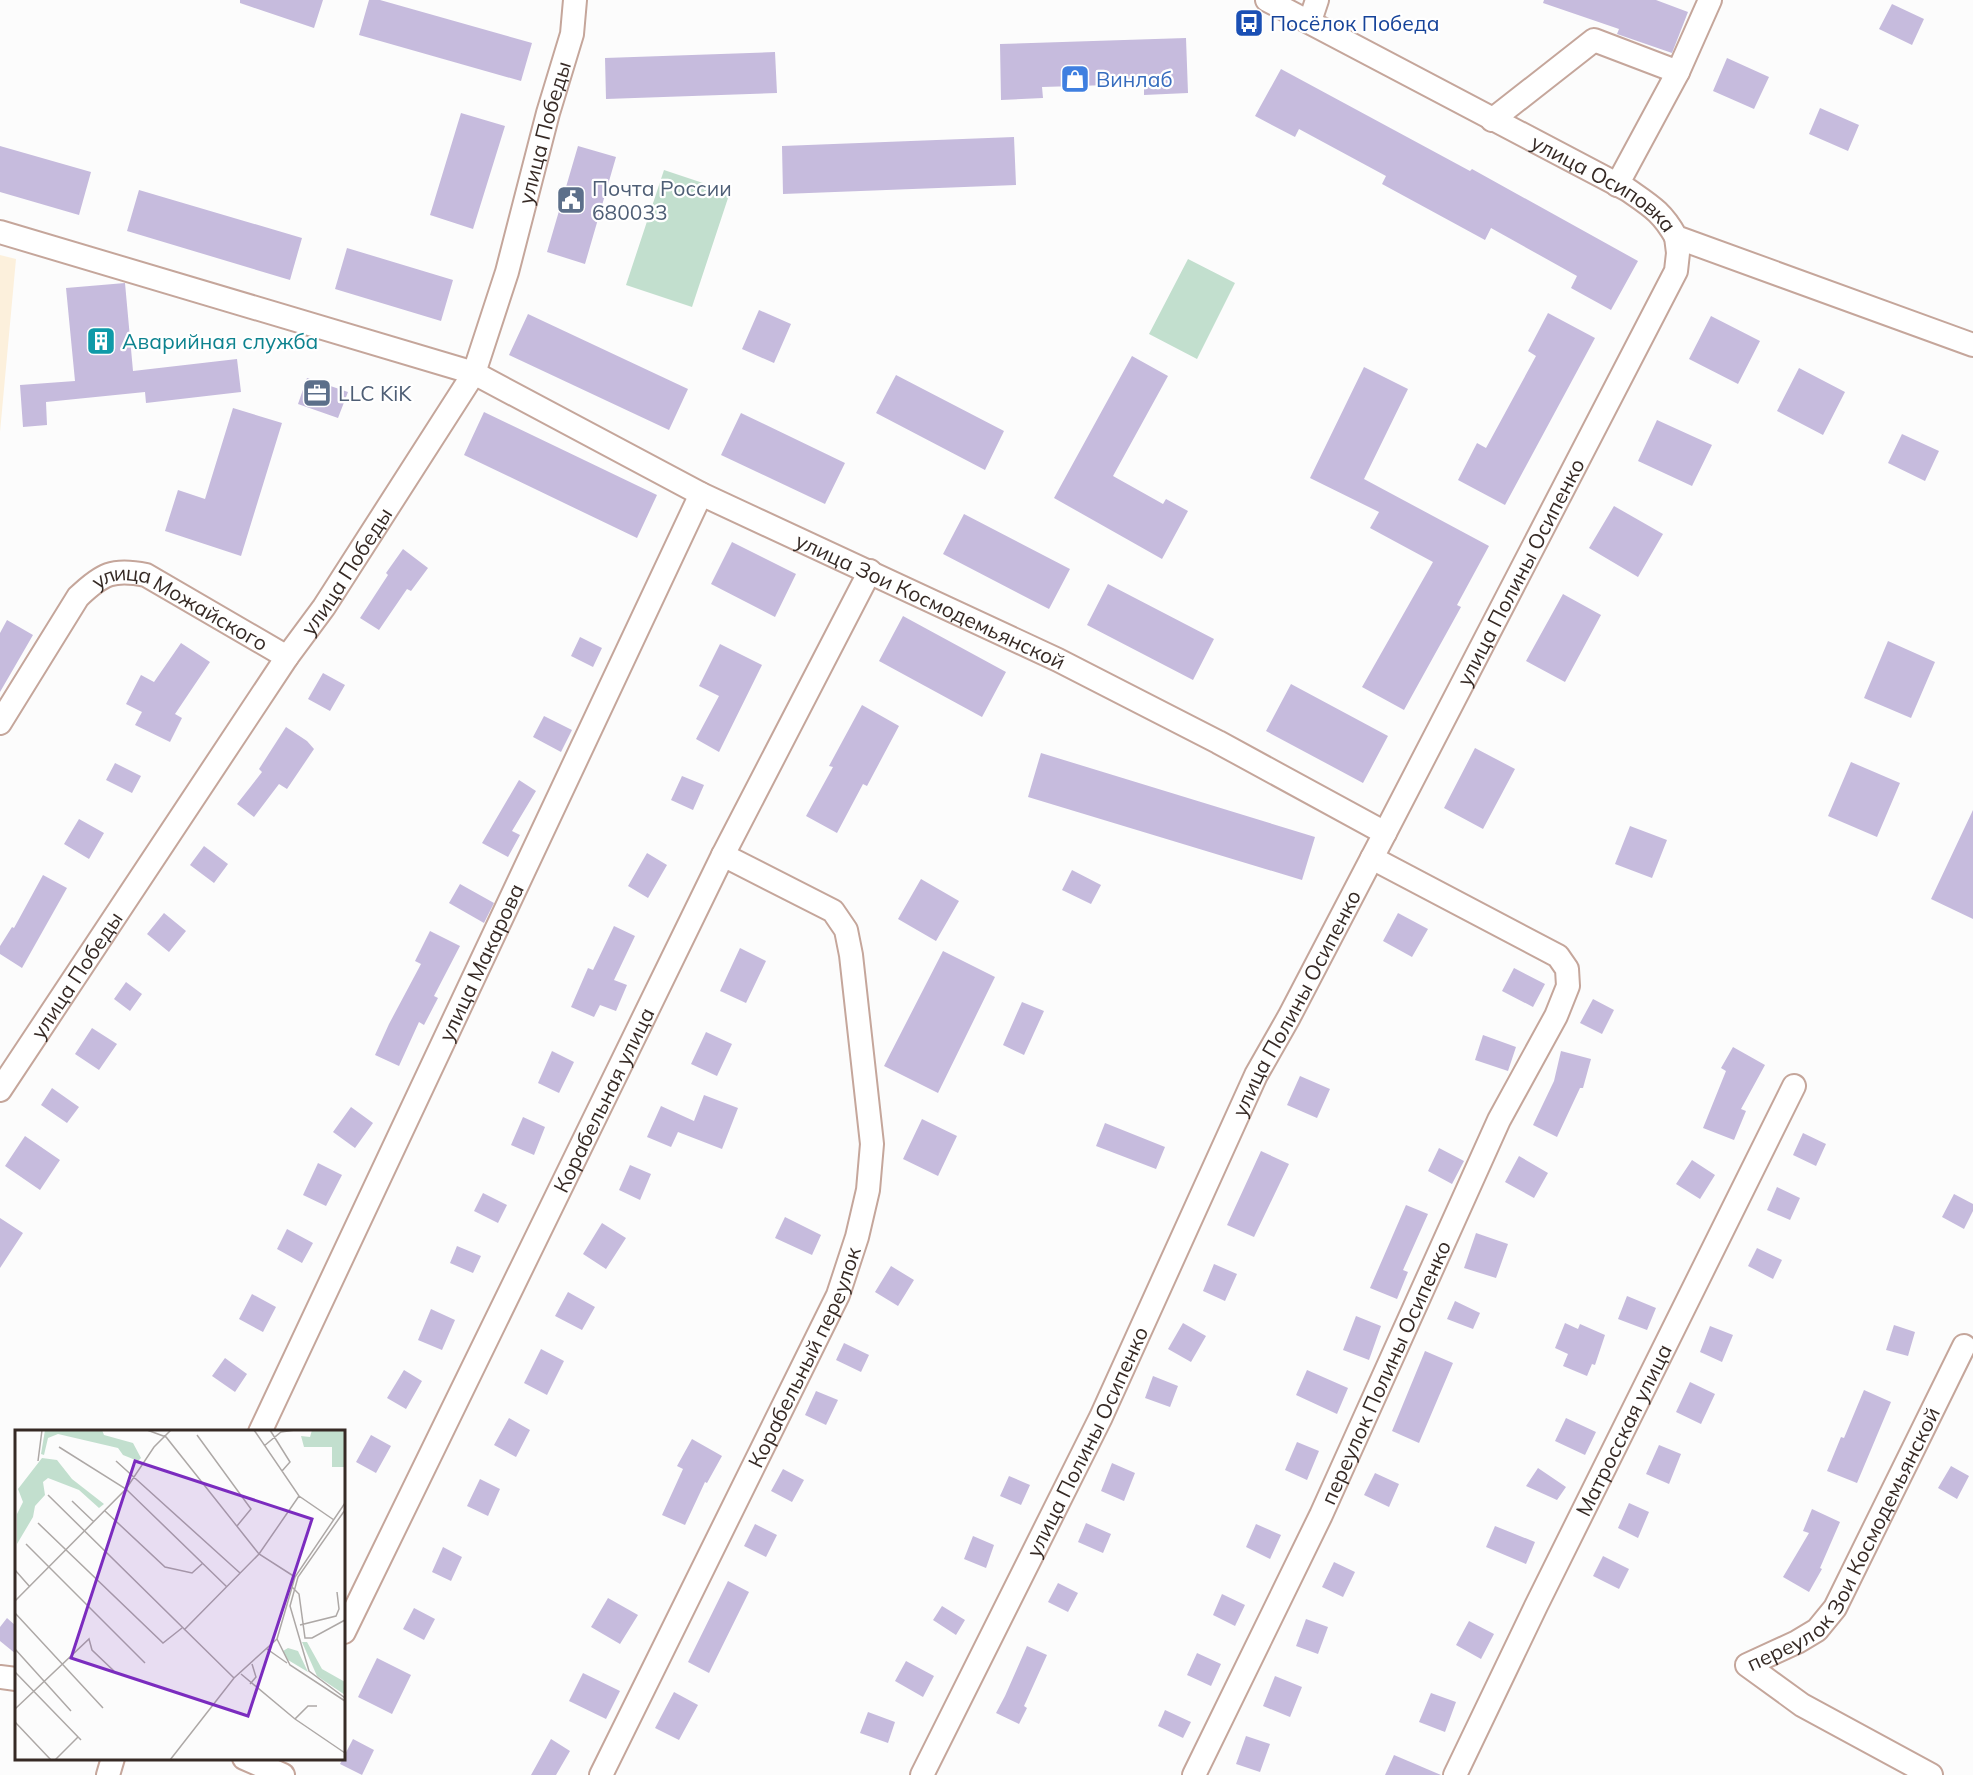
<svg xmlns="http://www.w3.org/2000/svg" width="1973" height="1775" font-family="Mulish,sans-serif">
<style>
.education{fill:#fcf0dc}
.green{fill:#c2dfce}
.building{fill:#c6bbdd}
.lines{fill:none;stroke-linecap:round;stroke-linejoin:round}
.minor-casing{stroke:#c5a69b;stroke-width:26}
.minor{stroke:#fff;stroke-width:22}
.labels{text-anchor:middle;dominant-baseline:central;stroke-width:4.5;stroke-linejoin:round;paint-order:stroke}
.transit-label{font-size:21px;fill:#164399;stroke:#fff;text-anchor:start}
.shop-label{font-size:21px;fill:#366cbe;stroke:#fff;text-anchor:start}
.street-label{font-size:21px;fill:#362a25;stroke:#fff}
.service-label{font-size:21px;fill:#4e5e75;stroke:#fff;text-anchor:start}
.culture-label{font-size:21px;fill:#0d838f;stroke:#fff;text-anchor:start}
.inset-road{fill:none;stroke:#ada8a6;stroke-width:1.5}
.view{fill:#7b2cbf;fill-opacity:0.15;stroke:#7b2cbf;stroke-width:3}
.inset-edge{fill:none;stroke:#362a25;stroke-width:3}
</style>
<rect width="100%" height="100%" fill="#fcfcfc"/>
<path class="education" d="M 0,255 L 16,259 L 0,432 Z"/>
<path class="green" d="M 664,170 L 730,192 L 692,307 L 626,285 Z
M 1188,259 L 1235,283 L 1197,359 L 1149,334 Z"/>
<path class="building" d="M 240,0 L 323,0 L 314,28 L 240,3 Z
M 369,0 L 380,0 L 532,43 L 521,81 L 359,35 Z
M 1544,0 L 1656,0 L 1688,12 L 1672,53 L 1617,34 L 1619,29 L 1543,3 Z
M 1892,4 L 1924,19 L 1912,45 L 1879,29 Z
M 1186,38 L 1188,93 L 1144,95 L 1144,84 L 1042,87 L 1043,98 L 1001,100 L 1000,44 Z
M 775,52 L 777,93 L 606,99 L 605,58 Z
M 1727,58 L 1769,77 L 1754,109 L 1713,91 Z
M 1281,69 L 1470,171 L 1472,169 L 1638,261 L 1611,310 L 1571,288 L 1577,276 L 1491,228 L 1485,240 L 1382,184 L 1386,176 L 1299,129 L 1295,137 L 1255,116 Z
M 1820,108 L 1859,125 L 1848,151 L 1809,134 Z
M 461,113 L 505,126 L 473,229 L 430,215 Z
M 1014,137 L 1016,185 L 783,194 L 782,146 Z
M 0,146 L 91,172 L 79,215 L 0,192 Z
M 578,146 L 616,157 L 585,264 L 547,252 Z
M 139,190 L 302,238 L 290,280 L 127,231 Z
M 347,248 L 453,280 L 441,321 L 335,289 Z
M 125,283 L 133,371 L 237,359 L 241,392 L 146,403 L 145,392 L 46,402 L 47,425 L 23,427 L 20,385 L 75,381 L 66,288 Z
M 759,310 L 791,324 L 774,363 L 742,349 Z
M 1548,313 L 1595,338 L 1505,505 L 1458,480 L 1477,443 L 1486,448 L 1536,356 L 1528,351 Z
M 528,314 L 688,389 L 669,430 L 509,355 Z
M 1711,316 L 1760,341 L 1738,384 L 1689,359 Z
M 1132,356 L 1168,376 L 1113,476 L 1163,504 L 1166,499 L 1188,511 L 1162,559 L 1054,498 Z
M 1364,367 L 1408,389 L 1364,479 L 1489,546 L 1457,605 L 1461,607 L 1404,710 L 1362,687 L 1433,562 L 1370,528 L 1379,512 L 1310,478 Z
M 1799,368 L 1845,392 L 1823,435 L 1777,411 Z
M 896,375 L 1004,431 L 985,470 L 876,413 Z
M 307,378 L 348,392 L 338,418 L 298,404 Z
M 233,408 L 282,423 L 241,556 L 165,531 L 178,490 L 205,499 Z
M 484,412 L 657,495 L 637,538 L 464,455 Z
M 741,413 L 845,463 L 825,504 L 721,455 Z
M 1657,420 L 1712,445 L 1692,486 L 1638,461 Z
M 1902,434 L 1939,451 L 1925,481 L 1888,463 Z
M 1614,506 L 1663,534 L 1638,577 L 1589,548 Z
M 964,514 L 1070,569 L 1049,609 L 943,554 Z
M 732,542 L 796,574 L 775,617 L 711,584 Z
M 403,549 L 428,568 L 411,591 L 407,589 L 379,630 L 360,618 L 388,575 L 386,573 Z
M 1108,584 L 1214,639 L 1193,680 L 1087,625 Z
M 1563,594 L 1601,615 L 1565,682 L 1526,661 Z
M 903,616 L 1006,672 L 982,717 L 879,661 Z
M 7,620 L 33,635 L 0,692 L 0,633 Z
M 580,637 L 602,648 L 593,667 L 571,656 Z
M 1888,641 L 1935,662 L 1911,718 L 1864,698 Z
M 181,643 L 210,662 L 175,714 L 182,718 L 170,742 L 135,725 L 142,712 L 126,704 L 141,675 L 154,682 Z
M 720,644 L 762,665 L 719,752 L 696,739 L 719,696 L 699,686 Z
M 323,673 L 345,685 L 330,711 L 308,699 Z
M 1291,684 L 1388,736 L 1363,783 L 1266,731 Z
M 862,705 L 899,726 L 867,786 L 863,784 L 837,833 L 806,816 L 833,767 L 829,766 Z
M 544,716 L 572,730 L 561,752 L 533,737 Z
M 286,727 L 307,741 L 314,749 L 287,789 L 279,784 L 254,817 L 237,804 L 262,772 L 259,769 Z
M 1475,748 L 1515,769 L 1483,829 L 1444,808 Z
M 1041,753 L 1315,837 L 1302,880 L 1028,797 Z
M 1851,762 L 1900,783 L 1877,837 L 1828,816 Z
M 115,763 L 141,776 L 132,793 L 106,780 Z
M 682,776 L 704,785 L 693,810 L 671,800 Z
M 519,780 L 536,791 L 512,831 L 520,835 L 508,857 L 482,843 Z
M 1973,810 L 1973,919 L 1931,899 Z
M 79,819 L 104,833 L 89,859 L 64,844 Z
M 1630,826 L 1667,840 L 1652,878 L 1615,864 Z
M 204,846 L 228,864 L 214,883 L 190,865 Z
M 647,853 L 667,865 L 648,898 L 628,886 Z
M 1072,870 L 1101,885 L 1091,904 L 1062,890 Z
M 43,875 L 67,888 L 22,968 L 0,954 L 0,946 L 12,927 L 14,928 Z
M 921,879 L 959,901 L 936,941 L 898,919 Z
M 460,884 L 494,903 L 484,923 L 449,903 Z
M 164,913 L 186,931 L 169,952 L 147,934 Z
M 1398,913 L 1428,929 L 1412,957 L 1383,941 Z
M 614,926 L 635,936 L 614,980 L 627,985 L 616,1011 L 600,1005 L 594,1017 L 571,1007 L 588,968 L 593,970 Z
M 430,931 L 460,946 L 434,996 L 438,998 L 424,1025 L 419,1022 L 399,1066 L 375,1055 L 389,1024 L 421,964 L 415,961 Z
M 740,948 L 766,961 L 746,1003 L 720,991 Z
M 943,951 L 995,977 L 938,1093 L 884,1066 Z
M 1514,968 L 1545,984 L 1533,1007 L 1502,991 Z
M 126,982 L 142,994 L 130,1011 L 114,999 Z
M 1593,999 L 1614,1010 L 1602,1034 L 1580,1023 Z
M 1022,1002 L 1044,1011 L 1024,1055 L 1003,1045 Z
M 92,1028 L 117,1044 L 99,1070 L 75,1054 Z
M 706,1032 L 732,1044 L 717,1076 L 691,1064 Z
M 1483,1035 L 1516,1047 L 1508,1071 L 1475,1060 Z
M 1733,1047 L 1765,1065 L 1741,1109 L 1746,1111 L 1734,1140 L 1703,1128 L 1726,1071 L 1721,1068 Z
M 552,1051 L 574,1062 L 559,1093 L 538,1083 Z
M 1561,1051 L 1591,1059 L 1583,1088 L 1580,1088 L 1557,1137 L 1533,1125 L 1554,1081 Z
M 1300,1076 L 1330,1089 L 1317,1118 L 1287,1105 Z
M 52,1088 L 79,1107 L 67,1123 L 41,1105 Z
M 704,1095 L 738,1108 L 722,1149 L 678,1132 L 671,1147 L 647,1137 L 661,1106 L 694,1121 Z
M 351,1107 L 373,1123 L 355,1148 L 333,1132 Z
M 523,1117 L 545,1127 L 534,1155 L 511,1145 Z
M 922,1119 L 957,1136 L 938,1176 L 903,1159 Z
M 1105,1123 L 1165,1147 L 1156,1169 L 1096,1146 Z
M 1803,1133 L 1826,1144 L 1816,1166 L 1793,1155 Z
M 25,1136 L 60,1160 L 40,1190 L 5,1166 Z
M 1439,1148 L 1464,1161 L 1452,1184 L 1428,1171 Z
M 1261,1151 L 1289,1164 L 1254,1237 L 1227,1225 Z
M 1519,1156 L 1548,1173 L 1534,1198 L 1505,1182 Z
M 1692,1160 L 1715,1175 L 1700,1199 L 1676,1184 Z
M 318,1163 L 342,1175 L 326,1206 L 303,1195 Z
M 630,1165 L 651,1174 L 640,1200 L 619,1190 Z
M 1777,1187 L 1800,1198 L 1790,1220 L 1767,1210 Z
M 483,1193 L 507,1205 L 498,1223 L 474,1211 Z
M 1954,1194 L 1973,1204 L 1973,1211 L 1964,1229 L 1942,1217 Z
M 1406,1205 L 1428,1214 L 1403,1270 L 1408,1272 L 1397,1299 L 1370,1288 Z
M 785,1217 L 821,1235 L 812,1255 L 775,1238 Z
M 0,1218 L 23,1233 L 0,1268 Z
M 602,1223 L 626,1238 L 606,1269 L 583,1254 Z
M 287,1229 L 313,1243 L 302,1263 L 277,1249 Z
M 1476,1233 L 1508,1244 L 1496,1278 L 1464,1268 Z
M 457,1246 L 481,1256 L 473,1273 L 450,1263 Z
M 1757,1248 L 1782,1260 L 1773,1279 L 1748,1266 Z
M 1214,1264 L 1237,1274 L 1225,1301 L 1203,1291 Z
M 891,1266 L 914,1280 L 898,1306 L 875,1292 Z
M 568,1292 L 595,1307 L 582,1330 L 555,1316 Z
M 252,1294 L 276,1307 L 263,1332 L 239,1319 Z
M 1627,1296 L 1656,1308 L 1647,1330 L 1618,1319 Z
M 1455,1301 L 1480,1313 L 1473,1329 L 1447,1319 Z
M 431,1309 L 455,1320 L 442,1350 L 418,1340 Z
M 1356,1316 L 1381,1326 L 1369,1360 L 1343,1350 Z
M 1183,1323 L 1206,1336 L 1191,1362 L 1168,1349 Z
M 1565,1323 L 1578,1329 L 1580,1324 L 1605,1335 L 1595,1365 L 1592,1364 L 1587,1376 L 1563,1366 L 1568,1354 L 1555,1348 Z
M 1894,1325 L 1915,1332 L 1908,1356 L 1886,1350 Z
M 1710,1326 L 1733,1335 L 1722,1362 L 1700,1352 Z
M 844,1343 L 869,1355 L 861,1372 L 836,1360 Z
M 541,1349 L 564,1361 L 547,1395 L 524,1383 Z
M 1425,1351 L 1453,1363 L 1419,1443 L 1392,1431 Z
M 225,1358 L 247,1374 L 235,1392 L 212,1376 Z
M 404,1370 L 422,1381 L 406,1409 L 387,1398 Z
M 1307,1370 L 1348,1388 L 1337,1414 L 1296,1395 Z
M 1153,1376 L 1178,1386 L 1170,1407 L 1145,1398 Z
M 1690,1382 L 1715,1394 L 1701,1424 L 1676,1412 Z
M 1864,1390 L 1891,1402 L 1857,1483 L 1827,1471 L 1841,1437 L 1844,1438 Z
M 816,1391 L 838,1400 L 826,1425 L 805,1415 Z
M 509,1418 L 530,1430 L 516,1457 L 494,1445 Z
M 1566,1418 L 1596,1432 L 1585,1455 L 1555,1441 Z
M 371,1435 L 391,1446 L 376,1473 L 356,1462 Z
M 692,1439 L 722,1456 L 707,1483 L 705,1482 L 685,1525 L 662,1515 L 683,1469 L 677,1466 Z
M 1297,1442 L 1319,1451 L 1307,1480 L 1285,1470 Z
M 1659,1445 L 1681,1454 L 1669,1484 L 1646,1474 Z
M 1112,1463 L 1135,1473 L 1124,1501 L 1101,1491 Z
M 1951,1466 L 1969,1476 L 1957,1499 L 1938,1488 Z
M 1538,1468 L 1566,1487 L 1557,1500 L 1526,1486 Z
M 783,1469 L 804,1480 L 792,1502 L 771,1491 Z
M 1375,1473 L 1399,1484 L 1389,1507 L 1364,1495 Z
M 1009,1476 L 1030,1485 L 1021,1505 L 1000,1496 Z
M 480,1479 L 500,1489 L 488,1516 L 467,1506 Z
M 1629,1503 L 1649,1512 L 1638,1538 L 1618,1528 Z
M 1812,1509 L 1840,1522 L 1820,1568 L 1822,1569 L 1809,1592 L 1783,1577 L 1809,1533 L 1803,1531 Z
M 1086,1523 L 1111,1534 L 1103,1553 L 1078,1542 Z
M 755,1524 L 777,1535 L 766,1557 L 744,1546 Z
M 1256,1524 L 1281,1535 L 1270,1559 L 1246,1547 Z
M 1495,1526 L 1535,1542 L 1526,1564 L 1486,1547 Z
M 973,1536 L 994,1545 L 986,1568 L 964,1559 Z
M 443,1547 L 462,1557 L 451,1581 L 432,1572 Z
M 1603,1556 L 1629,1569 L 1619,1589 L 1593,1576 Z
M 1334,1562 L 1355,1572 L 1343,1597 L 1322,1587 Z
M 728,1581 L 749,1592 L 709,1673 L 688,1662 Z
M 1058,1583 L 1078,1593 L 1068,1612 L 1048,1602 Z
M 1222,1594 L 1245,1605 L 1235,1626 L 1213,1615 Z
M 608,1598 L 638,1615 L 620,1644 L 591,1627 Z
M 942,1606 L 965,1620 L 956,1635 L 933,1620 Z
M 414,1608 L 435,1619 L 424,1640 L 403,1629 Z
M 7,1618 L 16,1626 L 16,1654 L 0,1641 L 0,1627 Z
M 1306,1619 L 1328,1627 L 1318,1654 L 1296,1646 Z
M 1469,1621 L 1494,1634 L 1481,1659 L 1456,1645 Z
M 1027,1646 L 1047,1655 L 1024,1706 L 1027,1708 L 1019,1724 L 996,1713 L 1005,1696 Z
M 1197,1653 L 1221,1664 L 1211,1686 L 1187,1675 Z
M 377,1658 L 411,1675 L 392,1714 L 358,1697 Z
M 906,1661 L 934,1676 L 923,1697 L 895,1681 Z
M 583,1673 L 620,1691 L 606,1719 L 569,1701 Z
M 1275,1676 L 1302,1687 L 1290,1717 L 1263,1706 Z
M 674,1692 L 698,1705 L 679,1740 L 655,1728 Z
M 1431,1693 L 1456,1702 L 1445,1732 L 1419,1722 Z
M 1165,1710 L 1191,1722 L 1183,1738 L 1158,1726 Z
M 868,1712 L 895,1722 L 888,1743 L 860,1733 Z
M 1246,1736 L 1270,1744 L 1260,1772 L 1236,1764 Z
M 353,1739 L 374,1750 L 362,1775 L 340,1764 Z
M 551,1739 L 570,1751 L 556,1775 L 531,1775 Z
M 1394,1755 L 1441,1775 L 1385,1775 Z"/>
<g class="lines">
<g class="minor-casing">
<g id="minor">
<path id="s1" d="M 1267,0 L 1628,190 C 1651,206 1662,212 1676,237 L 1973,345"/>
<path d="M 1310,21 L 1317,0"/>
<path d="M 1492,120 L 1594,40 L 1678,72"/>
<path d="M 1617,185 L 1678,72 L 1710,0"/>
<path id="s2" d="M 0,232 L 474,373 L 701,494 L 1058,660 L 1218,742 L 1385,833"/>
<path id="s3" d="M 0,723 L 78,597 C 102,574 113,568 146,575 L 287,657"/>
<path id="s4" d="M 0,1090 L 287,657 L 324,607 L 474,373 L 507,272 L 548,113 L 572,34 L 575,0"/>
<path id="s5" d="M 260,1432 L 701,494"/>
<path id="s6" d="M 344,1632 L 723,855 L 870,571"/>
<path d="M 0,1677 L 16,1679"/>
<path d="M 244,1758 L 283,1775"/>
<path d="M 108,1775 L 113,1758"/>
<path id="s7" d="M 601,1775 L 838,1295 L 857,1237 L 868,1190 L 872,1144 L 851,955 L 846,930 L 833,911 L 723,855"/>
<path id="s8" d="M 922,1775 L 1101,1417 L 1256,1075 L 1289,1017 L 1385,833 L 1676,271 L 1678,253 L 1676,237"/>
<path id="s9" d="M 1194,1775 L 1321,1515 L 1499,1120 L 1556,1016 L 1568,986 L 1567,969 L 1558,956 L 1372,858"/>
<path id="s10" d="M 1455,1775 L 1536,1606 L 1794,1086"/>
<path id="s11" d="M 1931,1775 L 1802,1705 L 1747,1665 L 1797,1642 L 1817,1630 L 1835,1608 L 1964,1346"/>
</g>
</g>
<use href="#minor" class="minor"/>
</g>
<defs>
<g id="bus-square" transform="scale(1.5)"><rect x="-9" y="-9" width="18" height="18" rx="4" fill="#1a4fb4" stroke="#fff"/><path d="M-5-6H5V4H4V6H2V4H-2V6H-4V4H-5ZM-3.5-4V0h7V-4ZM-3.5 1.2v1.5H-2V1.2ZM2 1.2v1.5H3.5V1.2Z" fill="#fff"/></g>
<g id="shop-square" transform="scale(1.5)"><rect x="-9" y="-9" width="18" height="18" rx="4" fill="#3f7fe0" stroke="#fff"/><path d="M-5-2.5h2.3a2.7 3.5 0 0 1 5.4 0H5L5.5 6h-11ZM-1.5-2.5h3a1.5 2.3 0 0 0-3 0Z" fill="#fff"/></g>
<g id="civic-square" transform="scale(1.5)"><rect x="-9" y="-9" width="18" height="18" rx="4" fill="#5c6f8a" stroke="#fff"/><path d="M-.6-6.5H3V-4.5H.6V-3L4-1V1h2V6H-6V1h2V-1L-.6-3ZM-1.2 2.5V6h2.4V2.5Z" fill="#fff"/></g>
<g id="building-square" transform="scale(1.5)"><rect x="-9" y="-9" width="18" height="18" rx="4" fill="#0f9aa8" stroke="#fff"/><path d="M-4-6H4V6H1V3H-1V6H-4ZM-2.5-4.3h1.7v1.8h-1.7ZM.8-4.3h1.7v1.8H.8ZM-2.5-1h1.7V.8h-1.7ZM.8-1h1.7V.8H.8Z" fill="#fff"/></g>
<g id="office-square" transform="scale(1.5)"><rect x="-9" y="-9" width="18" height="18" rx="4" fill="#5c6f8a" stroke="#fff"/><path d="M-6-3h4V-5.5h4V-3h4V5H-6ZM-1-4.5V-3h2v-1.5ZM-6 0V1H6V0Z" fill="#fff"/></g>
</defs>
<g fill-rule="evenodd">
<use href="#bus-square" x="1249" y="23"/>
<use href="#shop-square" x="1075" y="79"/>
<use href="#civic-square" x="571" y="200"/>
<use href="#building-square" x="101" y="341"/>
<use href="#office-square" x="317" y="393"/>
</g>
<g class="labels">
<g class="transit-label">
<text x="1270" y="23">Посёлок Победа</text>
</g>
<g class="shop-label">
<text x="1096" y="79">Винлаб</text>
</g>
<g class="street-label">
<text stroke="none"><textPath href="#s4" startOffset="1110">улица Победы</textPath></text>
<text stroke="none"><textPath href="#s1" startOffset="384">улица Осиповка</textPath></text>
<text stroke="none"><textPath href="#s4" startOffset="624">улица Победы</textPath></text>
<text stroke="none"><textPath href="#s8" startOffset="1344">улица Полины Осипенко</textPath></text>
<text stroke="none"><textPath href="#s2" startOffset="1005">улица Зои Космодемьянской</textPath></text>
<text stroke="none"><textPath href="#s3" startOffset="266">улица Можайского</textPath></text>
<text stroke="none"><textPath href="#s5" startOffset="519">улица Макарова</textPath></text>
<text stroke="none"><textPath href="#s4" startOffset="138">улица Победы</textPath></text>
<text stroke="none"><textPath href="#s8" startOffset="858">улица Полины Осипенко</textPath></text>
<text stroke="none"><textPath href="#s6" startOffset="592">Корабельная улица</textPath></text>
<text stroke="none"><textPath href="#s7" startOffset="465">Корабельный переулок</textPath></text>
<text stroke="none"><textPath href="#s9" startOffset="446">переулок Полины Осипенко</textPath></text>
<text stroke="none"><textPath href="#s10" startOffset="384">Матросская улица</textPath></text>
<text stroke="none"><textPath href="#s8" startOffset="372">улица Полины Осипенко</textPath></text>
<text stroke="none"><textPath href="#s11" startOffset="380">переулок Зои Космодемьянской</textPath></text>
</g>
<g class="service-label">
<text x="592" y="188">Почта России<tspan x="592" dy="24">680033</tspan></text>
<text x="338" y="393">LLC KiK</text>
</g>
<g class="culture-label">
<text x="122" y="341">Аварийная служба</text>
</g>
</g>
<g transform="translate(15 1430)">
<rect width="330" height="330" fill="#fcfcfc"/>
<path d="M 30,0 L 87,0 L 89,5 L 118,13 L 126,28 L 123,31 L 108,25 L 103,18 L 43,4 L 33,8 L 29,25 L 26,24 ZM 297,0 L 330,0 L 330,37 L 317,37 L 317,17 L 289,17 L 286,6 L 295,7 ZM 27,28 L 42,30 L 57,49 L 89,74 L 84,78 L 64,60 L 33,48 L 28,52 L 30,65 L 20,76 L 18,87 L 2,114 L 2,84 L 8,72 L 3,59 ZM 287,212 L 292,212 L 307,239 L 330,252 L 330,265 L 302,246 ZM 273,218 L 283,221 L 293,242 L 273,230 L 268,221 Z" fill="#c2dfce"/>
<path class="inset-road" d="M 132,0 L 151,7 L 244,124 L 280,147M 239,0 L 284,66 L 319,90M 255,0 L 275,32 L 267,41M 182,5 L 236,79 L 222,96M 249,16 L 266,2 L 280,0M 44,17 L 111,59 L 212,157M 23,31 L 27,0M 101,31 L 225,143M 33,65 L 219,248M 57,71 L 79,92M 330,73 L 280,147 L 262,209 L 275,235 L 330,271M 330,80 L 283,147 L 275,176 L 294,241 L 330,268M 90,81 L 150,137 L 177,143 L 188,133M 23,93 L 148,213 L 167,198M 11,114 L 130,233M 0,140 L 15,157M 277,157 L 284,164 L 290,208 L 297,208 L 330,190M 0,171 L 111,59 L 139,17 L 156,0M 0,183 L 88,278M 285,195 L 321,186 L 324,179 L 322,162M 169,200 L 244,124 L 284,66M 0,219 L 56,281M 252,219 L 272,233M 0,242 L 66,310M 226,244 L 280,289M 235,254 L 241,247 L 237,234M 302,276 L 293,276 L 280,289 L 330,323M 0,279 L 74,209 L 77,220 L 99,241M 0,292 L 36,330M 40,330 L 63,307M 155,330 L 219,248 L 262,209"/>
<path class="view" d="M 120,31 L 297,89 L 233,286 L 56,228 Z"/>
<rect width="330" height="330" class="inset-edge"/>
</g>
</svg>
